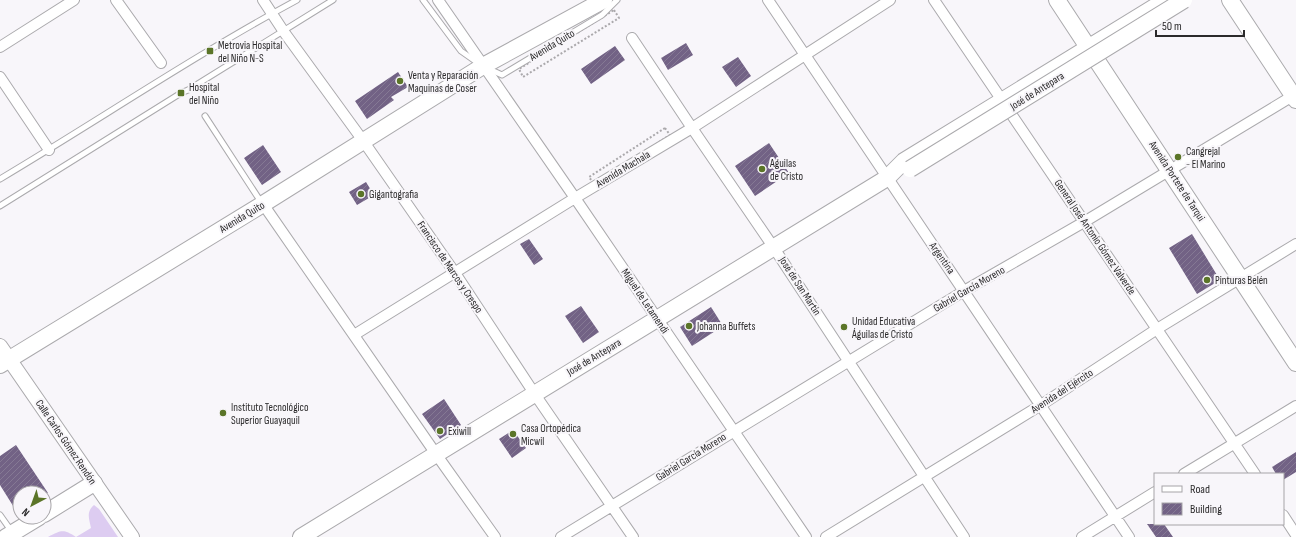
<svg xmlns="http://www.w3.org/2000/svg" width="1296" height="537" font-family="'Sofia Sans Condensed',sans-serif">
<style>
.green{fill:#ddccf1}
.building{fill:url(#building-hatch)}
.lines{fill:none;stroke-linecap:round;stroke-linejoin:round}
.lane-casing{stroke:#abaaad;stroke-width:7}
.street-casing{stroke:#abaaad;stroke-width:12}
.secondary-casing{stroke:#abaaad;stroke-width:16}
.primary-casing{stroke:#abaaad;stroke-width:18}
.path{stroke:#aba9ac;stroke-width:2;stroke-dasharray:2 2;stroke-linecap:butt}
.lane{stroke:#fff;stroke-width:5}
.street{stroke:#fff;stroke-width:10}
.secondary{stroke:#fff;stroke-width:14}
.primary{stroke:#fff;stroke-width:16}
.primary-bridge-casing{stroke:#abaaad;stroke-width:18;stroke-linecap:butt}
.primary-bridge{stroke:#fff;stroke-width:16}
.poi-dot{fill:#5b7528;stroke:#f8f6fa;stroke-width:1.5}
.labels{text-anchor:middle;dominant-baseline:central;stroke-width:4;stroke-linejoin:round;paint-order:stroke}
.poi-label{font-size:11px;fill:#2b2a2b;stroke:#f8f6fa;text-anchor:start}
.street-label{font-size:11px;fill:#2b2a2b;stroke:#f8f6fa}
</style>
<defs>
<pattern id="building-hatch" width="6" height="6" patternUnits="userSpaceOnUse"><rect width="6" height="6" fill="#726285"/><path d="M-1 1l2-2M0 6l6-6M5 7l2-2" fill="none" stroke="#857994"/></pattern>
</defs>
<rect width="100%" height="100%" fill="#f8f6fa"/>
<path class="green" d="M 94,505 L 99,509 L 118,537 L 48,537 C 62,530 63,529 76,537 L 91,528 C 89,518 86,512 94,505 Z"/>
<path class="building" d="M 686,43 L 693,55 L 668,70 L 661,58 Z
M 615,46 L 625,60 L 591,84 L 581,69 Z
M 738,57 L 751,76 L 736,87 L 722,67 Z
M 398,72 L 408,87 L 391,97 L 394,100 L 367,119 L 355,101 Z
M 769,143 L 789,173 L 755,196 L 735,166 Z
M 263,145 L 281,172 L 262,185 L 244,158 Z
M 366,182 L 374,195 L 357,205 L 349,192 Z
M 1192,234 L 1220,280 L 1197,294 L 1169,248 Z
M 529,239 L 543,259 L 534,265 L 520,244 Z
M 581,306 L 599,332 L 583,343 L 565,316 Z
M 711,307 L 723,326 L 692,346 L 680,327 Z
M 444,399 L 461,425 L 440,439 L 422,414 Z
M 513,430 L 526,448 L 512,458 L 499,439 Z
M 16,445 L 48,493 L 20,493 L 20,517 L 0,485 L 0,456 Z
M 1296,452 L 1296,472 L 1283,480 L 1283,474 L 1276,474 L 1272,467 Z
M 1147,524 L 1164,524 L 1173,537 L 1156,537 Z"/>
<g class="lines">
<g class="lane-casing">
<path id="lane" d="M 423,0 L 461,51 L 478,63
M 489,69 L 502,75 L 602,15 L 617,0
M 205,116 L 261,202
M 0,179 C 99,120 195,55 297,0
M 0,206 L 181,93 L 188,90 L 333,0
M 0,515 L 12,532"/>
</g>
<g class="street-casing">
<path id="street" d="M 116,0 L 161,63
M 263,0 L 284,32 L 364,142 L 455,273 L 534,393 L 633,537
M 438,0 L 575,198 L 806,537
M 768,0 L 1129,537
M 934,0 L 1255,474
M 632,38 L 692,128 L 774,248 L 964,537
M 0,47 L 74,0
M 0,77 L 49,150
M 263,204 L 436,454 L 495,537
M 354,335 L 575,198 L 692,128 L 890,0
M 1184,474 L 1296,406
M 1283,515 L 1296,535
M 561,537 L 964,291 L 1084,222 L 1296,94
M 826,537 L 1041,405 L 1157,329 L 1296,244
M 1082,537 L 1155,492"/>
</g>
<g class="secondary-casing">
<path id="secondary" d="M 0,346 L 132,537"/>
</g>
<g class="primary-casing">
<path id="primary" d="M 1057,0 L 1296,363
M 1230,0 L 1296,100
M 0,365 L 263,204 L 483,66 L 604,0
M 44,514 L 94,483
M 6,537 L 39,517
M 301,537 L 887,178 L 904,161 L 1166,0"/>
</g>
<path class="path" d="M 614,10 L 619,18 L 523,77 L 519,69 Z
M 665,128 L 670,135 L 594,184 L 589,177 Z"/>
<use href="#lane" class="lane"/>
<use href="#street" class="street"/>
<use href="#secondary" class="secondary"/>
<use href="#primary" class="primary"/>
<g class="primary-bridge-casing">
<path id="primary-bridge" d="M 910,169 L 1184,0"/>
</g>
<use href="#primary-bridge" class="primary-bridge"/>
</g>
<g class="poi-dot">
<rect x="206" y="47" width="8" height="8" rx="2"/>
<circle cx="400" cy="81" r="4"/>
<rect x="177" y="89" width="8" height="8" rx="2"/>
<circle cx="1178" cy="157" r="4"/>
<circle cx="762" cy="169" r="4"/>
<circle cx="361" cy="194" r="4"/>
<circle cx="1207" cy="280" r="4"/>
<circle cx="689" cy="326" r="4"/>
<circle cx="844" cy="327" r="4"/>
<circle cx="223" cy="413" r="4"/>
<circle cx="440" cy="431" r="4"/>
<circle cx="513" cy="434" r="4"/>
</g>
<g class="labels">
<g class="poi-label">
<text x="218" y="45">Metrovia Hospital<tspan x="218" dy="13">del Niño N-S</tspan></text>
<text x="408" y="75">Venta y Reparación<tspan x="408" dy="13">Maquinas de Coser</tspan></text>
<text x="189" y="87">Hospital<tspan x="189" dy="13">del Niño</tspan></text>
<text x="1186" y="151">Cangrejal<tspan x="1186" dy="13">- El Marino</tspan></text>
<text x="770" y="163">Aguilas<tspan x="770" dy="13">de Cristo</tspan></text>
<text x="369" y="194">Gigantografia</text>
<text x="1215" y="280">Pinturas Belén</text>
<text x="852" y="321">Unidad Educativa<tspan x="852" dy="13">Águilas de Cristo</tspan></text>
<text x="697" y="326">Johanna Buffets</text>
<text x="231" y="407">Instituto Tecnológico<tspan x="231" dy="13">Superior Guayaquil</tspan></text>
<text x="521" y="428">Casa Ortopédica<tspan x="521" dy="13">Micwil</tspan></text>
<text x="448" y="431">Exiwill</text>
</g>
<g class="street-label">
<text transform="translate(552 45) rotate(-31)">Avenida Quito</text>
<text transform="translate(1037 91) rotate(-32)">José de Antepara</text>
<text transform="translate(623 169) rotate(-31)">Avenida Machala</text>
<text transform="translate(1177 181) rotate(57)">Avenida Portete de Tarqui</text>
<text transform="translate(242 217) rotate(-31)">Avenida Quito</text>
<text transform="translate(1095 237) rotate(56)">General José Antonio Gómez Valverde</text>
<text transform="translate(942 258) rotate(55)">Argentina</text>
<text transform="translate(450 267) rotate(56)">Francisco de Marcos y Crespo</text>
<text transform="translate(800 286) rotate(57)">José de San Martín</text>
<text transform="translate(969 289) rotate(-30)">Gabriel García Moreno</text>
<text transform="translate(645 301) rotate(56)">Miguel de Letamendi</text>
<text transform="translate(594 357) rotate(-31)">José de Antepara</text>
<text transform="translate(1062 391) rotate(-33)">Avenida del Ejército</text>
<text transform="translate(66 442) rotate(56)">Calle Carlos Gómez Rendón</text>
<text transform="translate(691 457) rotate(-32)">Gabriel García Moreno</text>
</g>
</g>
<rect x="1154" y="473" width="130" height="52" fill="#f8f6fa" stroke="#a6a4a7"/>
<rect x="1162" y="486" width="20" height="6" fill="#ffffff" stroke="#a6a4a7"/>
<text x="1190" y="493" font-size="12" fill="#2b2a2b">Road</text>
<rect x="1162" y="503" width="20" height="12" fill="url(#building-hatch)" stroke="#a6a4a7"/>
<text x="1190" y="513" font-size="12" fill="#2b2a2b">Building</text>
<g transform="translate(32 505) rotate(221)"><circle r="19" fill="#f8f6fa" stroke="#a6a4a7"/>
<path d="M0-3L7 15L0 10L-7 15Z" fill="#5b7528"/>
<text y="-6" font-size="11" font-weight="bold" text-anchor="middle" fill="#2b2a2b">N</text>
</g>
<path d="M1156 30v6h88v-6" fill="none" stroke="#2b2a2b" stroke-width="2"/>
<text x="1162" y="30" font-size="12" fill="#2b2a2b" stroke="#f8f6fa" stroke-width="3" paint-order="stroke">50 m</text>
</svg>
